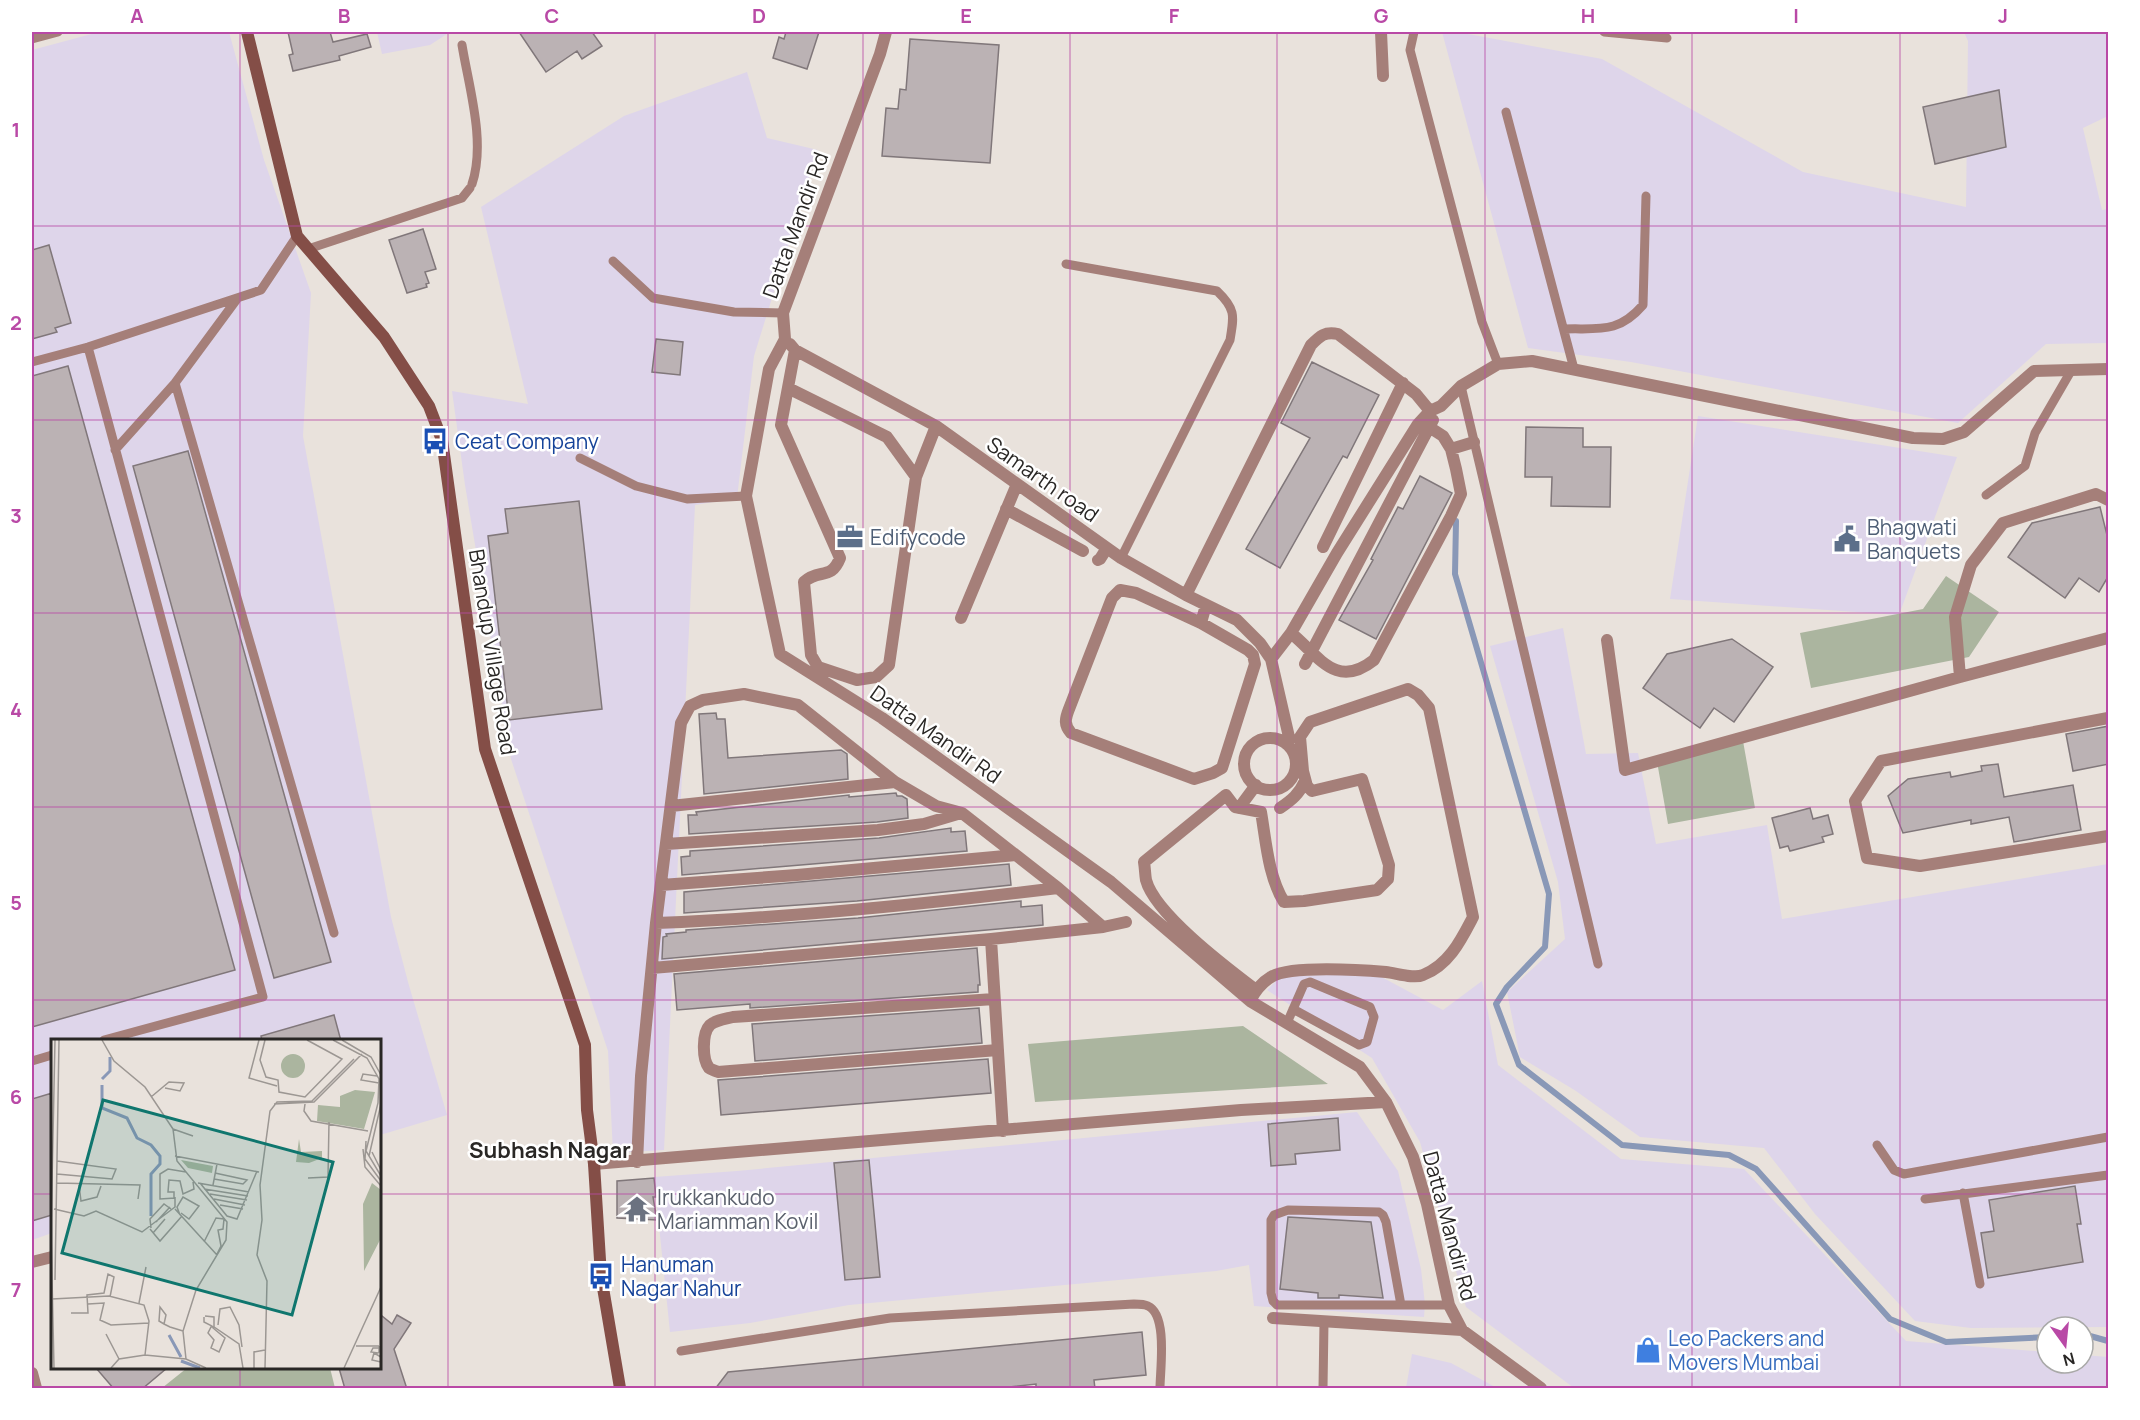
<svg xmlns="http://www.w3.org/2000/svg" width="2140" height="1420" font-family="Manrope,sans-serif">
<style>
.industrial{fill:#ded5ea}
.green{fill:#abb59f}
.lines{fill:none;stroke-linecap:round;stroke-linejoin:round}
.stream{stroke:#8998b7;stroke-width:6}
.building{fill:#bbb2b4;stroke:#80777a;stroke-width:1.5}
.lane{stroke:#a57f79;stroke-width:9}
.street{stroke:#a57f79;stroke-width:12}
.secondary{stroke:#844e47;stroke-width:12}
.grid{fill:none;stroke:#b949a6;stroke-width:1.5;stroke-opacity:0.55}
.labels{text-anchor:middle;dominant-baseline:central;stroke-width:5;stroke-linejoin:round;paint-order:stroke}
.street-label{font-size:21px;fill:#292725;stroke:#fff}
.transit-label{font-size:21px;fill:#164399;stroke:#fff;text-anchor:start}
.service-label{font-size:21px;fill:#4e5e75;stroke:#fff;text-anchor:start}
.worship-label{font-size:21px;fill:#5b616d;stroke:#fff;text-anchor:start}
.shop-label{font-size:21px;fill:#366cbe;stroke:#fff;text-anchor:start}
.neighbourhood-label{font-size:22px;font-weight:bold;fill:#292725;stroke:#fff}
.inset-river{fill:none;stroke:#8998b7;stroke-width:3}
.inset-road{fill:none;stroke:#9c9793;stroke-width:1.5}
.view{fill:#0f766e;fill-opacity:0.15;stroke:#0f766e;stroke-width:3}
.inset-edge{fill:none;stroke:#292725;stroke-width:3}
.neatline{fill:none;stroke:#b949a6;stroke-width:2}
.grid-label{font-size:20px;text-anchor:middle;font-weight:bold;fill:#b949a6}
</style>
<rect width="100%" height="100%" fill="#e9e2dc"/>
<path class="industrial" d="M 99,32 L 229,32 L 264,160 L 311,293 L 303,436 L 391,917 L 408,982 L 447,1115 L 380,1135 L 380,1040 L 52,1040 L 52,1233 L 32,1240 L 32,50 Z
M 377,32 L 450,32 L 430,45 L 382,54 Z
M 1442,32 L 1457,32 L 1602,59 L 1803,172 L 1966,207 L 1968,41 L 1964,32 L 2108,32 L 2108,116 L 2083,128 L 2102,210 L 2108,209 L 2108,343 L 2046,344 L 1958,423 L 1631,362 L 1528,348 Z
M 747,72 L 767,138 L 818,150 L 754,356 L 737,498 L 695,505 L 664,1150 L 613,1153 L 608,1051 L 511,759 L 465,485 L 452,391 L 528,404 L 481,207 L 624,116 Z
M 1698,416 L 1957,457 L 1899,615 L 1670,599 Z
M 1563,628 L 1586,754 L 1638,753 L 1656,844 L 1767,825 L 1782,919 L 2108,864 L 2108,1327 L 1971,1328 L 1915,1321 L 1815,1214 L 1764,1148 L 1640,1137 L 1576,1091 L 1520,1057 L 1507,992 L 1565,939 L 1558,882 L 1490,646 Z
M 1376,974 L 1443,1010 L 1482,981 L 1498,1065 L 1621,1159 L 1744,1169 L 1906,1341 L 2047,1352 L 2047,1363 L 2083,1363 L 2083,1355 L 2108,1357 L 2108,1388 L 1574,1388 L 1466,1307 L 1420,1142 L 1372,1058 L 1267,990 L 1281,976 Z
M 1357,1112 L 1398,1171 L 1421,1269 L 1425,1304 L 1424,1317 L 1254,1306 L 1249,1265 L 1216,1271 L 849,1305 L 750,1323 L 670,1332 L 654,1177 L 737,1171 Z
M 1412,1354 L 1451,1363 L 1497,1388 L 1406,1388 Z"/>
<path class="green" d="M 1946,576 L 1999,612 L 1969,657 L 1811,688 L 1800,633 L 1923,609 Z
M 1743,741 L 1755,808 L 1668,824 L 1656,756 Z
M 1243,1026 L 1328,1084 L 1035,1102 L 1028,1044 Z
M 187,1368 L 330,1368 L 335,1388 L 162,1388 Z"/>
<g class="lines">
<path class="stream" d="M 1456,521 L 1455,574 L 1549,894 L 1545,947 L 1507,987 L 1496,1004 L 1519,1065 L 1622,1145 L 1729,1155 L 1756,1169 L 1890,1319 L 1946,1342 L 2047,1337
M 2083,1336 L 2090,1336 L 2108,1341"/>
</g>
<path class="building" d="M 288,32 L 330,32 L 333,42 L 367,34 L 371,47 L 339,56 L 340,60 L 293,71 L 289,55 L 293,54 Z
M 519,32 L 592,32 L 602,46 L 582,59 L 577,51 L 546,72 Z
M 786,32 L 819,32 L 807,69 L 773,58 L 779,37 L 784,39 Z
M 910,39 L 999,45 L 990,163 L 882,156 L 886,108 L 898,109 L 900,89 L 906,90 Z
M 1999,90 L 2006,147 L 1935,164 L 1923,107 Z
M 423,229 L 436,269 L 425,272 L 429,283 L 426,284 L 427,287 L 407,293 L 389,240 Z
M 49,245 L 71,323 L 55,328 L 57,332 L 32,339 L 32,250 Z
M 656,339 L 683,342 L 680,375 L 652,372 Z
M 1312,362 L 1379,395 L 1347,458 L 1343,456 L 1280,568 L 1246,549 L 1310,438 L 1281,423 Z
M 68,366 L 235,970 L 32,1027 L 32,376 Z
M 1526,427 L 1583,428 L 1583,447 L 1611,447 L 1610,507 L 1551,506 L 1552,477 L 1525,477 Z
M 188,451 L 331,962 L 274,978 L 133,466 Z
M 1420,476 L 1452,493 L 1376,639 L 1339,620 L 1373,560 L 1371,559 L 1398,507 L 1403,509 Z
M 579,501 L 602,709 L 509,720 L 488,536 L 508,533 L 505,509 Z
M 2100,507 L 2109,543 L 2109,575 L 2099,592 L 2079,578 L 2065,598 L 2008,557 L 2032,523 Z
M 1732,639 L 1773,667 L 1734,722 L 1714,708 L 1700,728 L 1643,688 L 1667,654 Z
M 716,713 L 717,719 L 725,719 L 728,758 L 841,750 L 847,754 L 848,779 L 704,794 L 699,714 Z
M 2109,726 L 2109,764 L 2073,771 L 2066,734 Z
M 1998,764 L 2004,797 L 2073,785 L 2081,830 L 2014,842 L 2009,817 L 1971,824 L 1971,820 L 1903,833 L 1888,796 L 1908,779 L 1950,772 L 1951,777 L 1982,771 L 1981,766 Z
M 896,793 L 897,796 L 902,796 L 907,799 L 908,818 L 877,822 L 689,834 L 688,815 L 697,815 L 696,812 L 849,795 L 849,797 Z
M 1810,808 L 1813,819 L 1828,815 L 1833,834 L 1822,837 L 1824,842 L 1790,851 L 1788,846 L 1780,848 L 1772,818 Z
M 951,828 L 951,832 L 965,831 L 967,851 L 682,875 L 681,857 L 690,856 L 690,851 L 879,838 Z
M 1009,864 L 1011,885 L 857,901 L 684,913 L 684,892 Z
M 1021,901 L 1021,907 L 1042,905 L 1043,925 L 662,959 L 663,937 L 667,936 L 666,934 L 686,932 L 686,930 L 858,918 Z
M 977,948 L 980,985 L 978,985 L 978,992 L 750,1008 L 750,1004 L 677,1010 L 674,974 Z
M 979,1008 L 982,1043 L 755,1061 L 752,1024 Z
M 334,1015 L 341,1041 L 262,1041 L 261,1036 Z
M 988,1059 L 991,1093 L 721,1115 L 718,1080 Z
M 52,1093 L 52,1215 L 32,1221 L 32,1099 Z
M 1338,1118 L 1340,1150 L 1295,1154 L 1296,1164 L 1271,1166 L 1268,1124 Z
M 869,1160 L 880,1277 L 845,1280 L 834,1163 Z
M 654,1178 L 656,1197 L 653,1197 L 657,1220 L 617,1218 L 617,1181 Z
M 2075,1186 L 2081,1224 L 2077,1224 L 2083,1262 L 1988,1278 L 1981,1233 L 1994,1231 L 1989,1200 Z
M 1288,1217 L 1371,1222 L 1383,1298 L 1339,1295 L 1339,1298 L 1318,1298 L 1318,1293 L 1280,1289 Z
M 397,1315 L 411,1323 L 394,1349 L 407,1389 L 345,1389 L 339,1368 L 380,1368 L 380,1316 L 382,1316 L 392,1324 Z
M 1142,1332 L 1146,1375 L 1094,1380 L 1095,1389 L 1036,1389 L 1036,1384 L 992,1389 L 715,1389 L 728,1372 Z
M 96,1368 L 167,1368 L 142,1389 L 114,1389 Z"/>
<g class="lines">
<path class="lane" d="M 1414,32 L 1410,50 L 1482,322 L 1498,364
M 1604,32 L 1667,38
M 32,39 L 58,32
M 462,45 C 469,88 486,142 472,184
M 1506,112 L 1574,369
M 308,249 L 462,198 L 470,188
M 613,261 L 653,298 L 734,312 L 783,313
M 1066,264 L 1217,291 C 1236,309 1234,316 1230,340 L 1121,558
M 1564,329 C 1599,328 1618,334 1643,305 L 1646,196
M 88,347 L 263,997 L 104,1040
M 32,362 L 88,347 L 261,290 L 297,236
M 175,383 L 334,933
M 1461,386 L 1598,964
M 115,450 L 175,383 L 237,299
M 580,458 L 636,486 L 687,499 L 746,496
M 1986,495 L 2025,466 L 2035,433 L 2071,371
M 1287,1023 L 1304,984 L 1310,982 L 1370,1007 L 1374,1017 L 1367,1042 L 1359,1045 L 1293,1009
M 32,1061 L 52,1055
M 1877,1145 L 1894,1170 L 1904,1174 L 2108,1137
M 1963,1193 L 1980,1284
M 1925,1199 L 2108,1175
M 1401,1305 L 1386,1222 L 1383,1215 L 1379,1212 L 1288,1210 L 1274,1215 L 1271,1220 L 1271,1293 L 1273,1301 L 1277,1305 L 1449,1305
M 681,1351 L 890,1318 L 1134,1304 C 1138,1304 1144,1304 1148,1306 C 1168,1315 1160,1370 1160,1388
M 1323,1388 L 1324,1322"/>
<path class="street" d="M 886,32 L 880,54 L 783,313 L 785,339 L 769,369 L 746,496 L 780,654 L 882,718 L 1111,882 L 1250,1001 L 1360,1067 L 1386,1102 L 1413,1157 L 1427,1204 L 1449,1305 L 1462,1330 L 1541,1388
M 1381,32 L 1383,76
M 790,344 L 795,350 L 936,426 L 1121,558 L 1186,595 L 1237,620 L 1260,643 L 1271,659 L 1289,737 L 1288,745
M 795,350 L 781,425 L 840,558 C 831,581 819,568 804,582 L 811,655 L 818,667 L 857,680 L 876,677 L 889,665 L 916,477 L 936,426
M 788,388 L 887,437 L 916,477
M 1451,449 L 1474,442
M 1006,509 L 1083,551
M 1323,547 L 1403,383
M 1098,560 L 1100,559 L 1107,548
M 1186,595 L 1311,345 C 1320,336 1325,331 1338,334 L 1416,394 L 1430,411
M 961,618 L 1017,484
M 1201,623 L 1136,593 L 1120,590 L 1112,598 L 1069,709 C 1065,719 1064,725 1071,733 L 1194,779 L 1213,773 L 1222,768 L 1255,664 L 1253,655 L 1248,650 L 1201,623 L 1206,605
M 1291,633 C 1319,656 1336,690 1374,660 L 1451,516 L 1461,494 L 1456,469 L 1451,449 L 1443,436 L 1429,427
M 1607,640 L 1625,770 L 1960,677 L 2108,638
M 1271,659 L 1291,633 L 1337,553 L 1418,424 L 1430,411 L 1441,406 L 1461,386 L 1498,364 L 1532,361 L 1913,438 L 1943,439 L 1964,432 L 2034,371 L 2108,369
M 1305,664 L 1433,420
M 1960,677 L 1955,617 L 1971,565 L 2003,523 L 2096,494 L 2108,500
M 2108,718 L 1881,761 L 1855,801 L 1867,858 L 1920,866 L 2108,836
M1244 764a26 26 0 1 1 52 0a26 26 0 1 1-52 0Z
M 671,806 L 895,782
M 1239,808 L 1256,785
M 1280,808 C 1292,800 1299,794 1305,781
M 666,844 L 878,830 L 924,824 L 961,813
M 661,885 L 797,875 L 1016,855
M 656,923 C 790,918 925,904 1058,888
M 991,939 L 1003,1131
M 652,968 L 991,939 L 1103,927 L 1126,922
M 994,999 L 733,1017 C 725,1019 716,1020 710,1025 C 702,1033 702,1059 709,1068 C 710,1069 716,1071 718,1072 L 998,1050
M 1250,1001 C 1255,991 1261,983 1271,977 C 1289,965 1363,970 1386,972 C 1396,973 1414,979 1423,975 C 1449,965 1461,940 1473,917 L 1429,708 L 1418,695 L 1408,689 L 1310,722 L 1300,737 L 1303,771 L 1307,786 L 1312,791 L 1362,779 L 1389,865 L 1388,879 L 1377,890 L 1304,901 L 1284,902 C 1268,876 1266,841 1261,812 L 1235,807 L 1226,795 L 1144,862 C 1145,868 1145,874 1146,880 C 1155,914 1227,968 1256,990
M 637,1162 L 641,1076 L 656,923 L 681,723 L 690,706 L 703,700 L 744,694 L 798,705 L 895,782 L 936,806 L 962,813 L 1058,888 L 1103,927
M 594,1164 L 1241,1110 L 1386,1102
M 32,1262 L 52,1257
M 1273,1318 L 1462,1330
M 32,1373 L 36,1388"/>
<path class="secondary" d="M 247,32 L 297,236 L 384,337 L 429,406 L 442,440 L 485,749 L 585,1045 L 587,1110 L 594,1164 L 601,1276 L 620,1388"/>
</g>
<path class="grid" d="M 240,32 L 240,1040M 448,32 L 448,1388M 655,32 L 655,1388M 863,32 L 863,1388M 1070,32 L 1070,1388M 1277,32 L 1277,1388M 1485,32 L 1485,1388M 1692,32 L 1692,1388M 1900,32 L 1900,1388M 32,226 L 2108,226M 32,420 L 2108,420M 32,613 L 2108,613M 32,807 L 2108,807M 32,1000 L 2108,1000M 32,1194 L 52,1194M 380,1194 L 2108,1194M 240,1368 L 240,1388"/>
<defs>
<g id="bus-bare" transform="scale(2.07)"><path d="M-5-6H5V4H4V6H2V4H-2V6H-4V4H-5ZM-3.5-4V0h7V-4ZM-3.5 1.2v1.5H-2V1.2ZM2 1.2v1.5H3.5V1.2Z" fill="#1a4fb4" stroke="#fff" stroke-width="2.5" paint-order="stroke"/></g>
<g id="office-bare" transform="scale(2.07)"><path d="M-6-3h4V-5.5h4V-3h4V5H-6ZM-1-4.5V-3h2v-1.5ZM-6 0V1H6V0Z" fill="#5c6f8a" stroke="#fff" stroke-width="2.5" paint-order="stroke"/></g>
<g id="civic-bare" transform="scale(2.07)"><path d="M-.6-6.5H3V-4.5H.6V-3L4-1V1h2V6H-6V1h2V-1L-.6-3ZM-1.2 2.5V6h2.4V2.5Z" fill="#5c6f8a" stroke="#fff" stroke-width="2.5" paint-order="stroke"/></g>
<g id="temple-bare" transform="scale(2.07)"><path d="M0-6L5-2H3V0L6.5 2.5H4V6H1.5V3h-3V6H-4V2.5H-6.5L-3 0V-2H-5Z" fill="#6b7280" stroke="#fff" stroke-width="2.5" paint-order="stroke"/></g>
<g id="shop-bare" transform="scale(2.07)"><path d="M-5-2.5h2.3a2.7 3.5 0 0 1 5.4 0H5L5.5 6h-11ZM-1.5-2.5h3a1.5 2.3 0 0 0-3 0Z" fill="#3f7fe0" stroke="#fff" stroke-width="2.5" paint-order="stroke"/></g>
</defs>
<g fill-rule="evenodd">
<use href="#bus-bare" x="435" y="441"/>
<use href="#office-bare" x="850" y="537"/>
<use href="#civic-bare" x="1847" y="539"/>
<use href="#temple-bare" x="637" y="1209"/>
<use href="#bus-bare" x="601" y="1276"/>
<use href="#shop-bare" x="1648" y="1350"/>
</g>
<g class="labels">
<g class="street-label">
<text transform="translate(795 225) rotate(-70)">Datta Mandir Rd</text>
<text transform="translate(1043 479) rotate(35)">Samarth road</text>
<text transform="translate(493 652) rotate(81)">Bhandup Village Road</text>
<text transform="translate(936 734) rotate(35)">Datta Mandir Rd</text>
<text transform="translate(1450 1226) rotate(75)">Datta Mandir Rd</text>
</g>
<g class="transit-label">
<text x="455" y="441">Ceat Company</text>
<text x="621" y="1264">Hanuman<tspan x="621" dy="24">Nagar Nahur</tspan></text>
</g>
<g class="service-label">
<text x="1867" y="527">Bhagwati<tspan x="1867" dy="24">Banquets</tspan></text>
<text x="870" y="537">Edifycode</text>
</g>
<g class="worship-label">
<text x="657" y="1197">Irukkankudo<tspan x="657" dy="24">Mariamman Kovil</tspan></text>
</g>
<g class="shop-label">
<text x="1668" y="1338">Leo Packers and<tspan x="1668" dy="24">Movers Mumbai</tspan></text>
</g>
<g class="neighbourhood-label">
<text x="550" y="1150">Subhash Nagar</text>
</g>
</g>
<g transform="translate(51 1039)">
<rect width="330" height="330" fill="#e9e2dc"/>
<path d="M230 27a12 12 0 1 1 24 0a12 12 0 1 1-24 0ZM 304,51 L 324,53 L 313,90 L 266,82 L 267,66 L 289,68 L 289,57 ZM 248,100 L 250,113 L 271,112 L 271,119 L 258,124 L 245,123 ZM 130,121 L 162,127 L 161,134 L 137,129 ZM 321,144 L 330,151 L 330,199 L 313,232 L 312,165 Z" fill="#abb59f"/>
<path class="inset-river" d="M 51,40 L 59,32 L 59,18M 51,46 L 51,69 L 76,79 L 86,99 L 100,106 L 109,117 L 109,125 L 100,135 L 100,177M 118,296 L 130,318M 130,322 L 149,329"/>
<path class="inset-road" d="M 51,1 L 63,22 L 94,48 L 122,90M 208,1 L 198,39 L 226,47M 214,1 L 209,21 L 215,38 L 227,41 L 228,53 L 254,58 L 291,20 L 256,1M 282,1 L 316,19 L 328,40 L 327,64 L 315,112 L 330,137M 291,1 L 320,18 L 330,36M 326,37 L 312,35 L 310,41 L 328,44M 100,58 L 118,43 L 133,44 L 129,52 L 114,49M 223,65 L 263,63 L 311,15M 254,65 L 253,72 L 260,82 L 317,92M 122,90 L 126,122 L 176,183 L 175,201 L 145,251 L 132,292 L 135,320M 122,90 L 142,97M 315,102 L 314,120 L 330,142M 312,110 L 314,128 L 330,147M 321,113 L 330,131M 124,117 L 208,133M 318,117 L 330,65M 6,135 L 61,140 L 65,130 L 6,122M 257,139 L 277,138 L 278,83M 163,140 L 192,145 L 196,141 L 164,134M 6,144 L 89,146 L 87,160M 147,144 L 198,153M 149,144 L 176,177 L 186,180 L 206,132M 28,146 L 30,162 L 46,158 L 50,147M 162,146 L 166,125M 153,150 L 197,157M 159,155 L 196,161M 123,159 L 123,153 L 117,153 L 118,141 L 129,142 L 132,155 L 143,150 L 142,143M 124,159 L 109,160 L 109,135 L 117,130 L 135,133M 163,160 L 194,166M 169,166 L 192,170M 3,170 L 33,177 L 45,172 L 91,193 L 124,168 L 124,158M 124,170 L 166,216M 129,176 L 126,168 L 132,158 L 148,167 L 138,180 L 130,174M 105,183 L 119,168M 100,189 L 99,180 L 113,165 L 120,170M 99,190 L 109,202 L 131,177M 102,194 L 114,180M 153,203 L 165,179 L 173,180 L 172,190 L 167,191 L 170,207 L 166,215M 4,241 L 8,1M 1,260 L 58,257 L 93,266 L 98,282 L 94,316M 88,264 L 95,228M 37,265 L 53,264 L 49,281 L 60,286 L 98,284M 20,274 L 37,274 L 36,256 L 53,254 L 57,235 L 63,238 L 59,258M 154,277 L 163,278 L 163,288M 153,278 L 153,283 L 161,287 L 162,288 L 162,289 L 174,299 L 168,313 L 160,309 L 163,301 L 157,294 L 160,288 L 163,288 L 188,305 L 192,329M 113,285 L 115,276 L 109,268 L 108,282 L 113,285 L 119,288 L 132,292M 167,286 L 169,270 L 179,268 L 188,286 L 191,308M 55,295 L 68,320M 305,307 L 328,307M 328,309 L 322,309 L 320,313 L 327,314 L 328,313 L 328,307M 330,318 L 323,314 L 321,321 L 330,323M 3,329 L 0,192 L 4,1M 60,329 L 68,320 L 94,316 L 135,320 L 155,329M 203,329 L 203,313 L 214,311M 214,329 L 216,242 L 206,216 L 211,181 L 209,146 L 219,72 L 226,63 L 261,62 L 303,20M 293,329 L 330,248"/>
<path class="view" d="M 52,61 L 282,123 L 241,276 L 11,214 Z"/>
<rect width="330" height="330" class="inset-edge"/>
</g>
<rect width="2140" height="1420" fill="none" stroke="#ffffff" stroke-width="66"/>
<g transform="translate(2065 1345) rotate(165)"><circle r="28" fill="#ffffff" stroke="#a9a9a8" stroke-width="1.5"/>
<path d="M0-4.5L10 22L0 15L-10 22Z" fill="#b949a6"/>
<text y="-9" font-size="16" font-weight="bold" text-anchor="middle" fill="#292725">N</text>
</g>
<rect x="33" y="33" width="2074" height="1354" class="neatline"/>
<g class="grid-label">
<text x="137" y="23">A</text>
<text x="344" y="23">B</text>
<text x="552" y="23">C</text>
<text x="759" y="23">D</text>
<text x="966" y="23">E</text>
<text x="1174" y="23">F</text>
<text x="1381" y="23">G</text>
<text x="1588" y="23">H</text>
<text x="1796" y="23">I</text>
<text x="2003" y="23">J</text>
<text x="16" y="137">1</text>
<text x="16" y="330">2</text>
<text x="16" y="523">3</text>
<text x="16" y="717">4</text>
<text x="16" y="910">5</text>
<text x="16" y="1104">6</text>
<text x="16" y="1297">7</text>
</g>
</svg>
